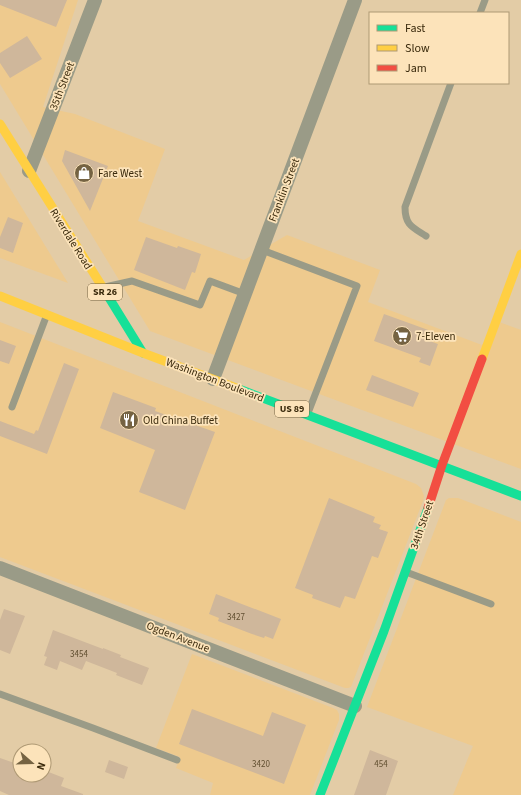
<svg xmlns="http://www.w3.org/2000/svg" width="521" height="795" font-family="'Source Sans 3',sans-serif">
<style>
.built{fill:#eeca8e}
.building{fill:#cfb79b}
.lines{fill:none;stroke-linecap:round;stroke-linejoin:round}
.lane{stroke:#9a9b87;stroke-width:7}
.street{stroke:#9a9b87;stroke-width:14}
.fast{stroke:#16e098;stroke-width:9}
.slow{stroke:#ffcf43;stroke-width:9}
.jam{stroke:#f24e42;stroke-width:9}
.labels{text-anchor:middle;dominant-baseline:central;stroke-width:3.5;stroke-linejoin:round;paint-order:stroke}
.number-label{font-size:9px;fill:#625032}
.shield{fill:#fce3ba;stroke:#746240;stroke-width:1}
.shield-label{font-size:10px;font-weight:bold;fill:#3a2a0c}
.street-label{font-size:11px;fill:#3a2a0c;stroke:#fce3ba}
.poi-label{font-size:11px;fill:#3a2a0c;stroke:#fce3ba;text-anchor:start}
</style>
<rect width="100%" height="100%" fill="#e3cca6"/>
<path class="built" d="M 0,0 L 78,0 L 43,107 L 75,114 L 165,149 L 138,221 L 244,260 L 287,235 L 380,270 L 368,302 L 482,345 L 499,322 L 521,330 L 521,469 L 150,331 L 0,84 Z
M 0,172 L 68,283 L 0,258 Z
M 0,322 L 416,484 L 421,488 L 424,496 L 423,501 L 351,687 L 348,688 L 345,688 L 0,557 Z
M 449,498 L 458,498 L 521,522 L 521,795 L 453,795 L 473,746 L 367,707 L 446,500 Z
M 192,654 L 333,708 L 337,710 L 339,714 L 339,720 L 310,795 L 210,795 L 213,783 L 176,768 L 180,757 L 156,748 Z"/>
<path class="building" d="M 0,0 L 67,0 L 56,27 L 0,5 Z
M 27,36 L 42,59 L 10,78 L 0,63 L 0,53 Z
M 65,150 L 108,166 L 90,211 L 62,161 Z
M 8,217 L 23,223 L 13,253 L 0,248 L 0,237 Z
M 146,237 L 177,248 L 178,246 L 201,254 L 195,273 L 192,272 L 185,290 L 134,270 Z
M 384,314 L 431,331 L 427,340 L 438,344 L 430,366 L 419,362 L 421,358 L 374,341 Z
M 0,340 L 16,346 L 9,364 L 0,361 Z
M 64,363 L 79,369 L 47,454 L 0,436 L 0,421 L 34,434 L 36,430 L 38,431 Z
M 372,375 L 419,393 L 413,407 L 366,390 Z
M 113,392 L 156,408 L 155,411 L 215,432 L 185,510 L 139,492 L 155,450 L 100,428 Z
M 329,498 L 375,517 L 373,522 L 381,525 L 379,529 L 388,532 L 378,558 L 372,556 L 355,599 L 345,596 L 340,608 L 312,598 L 313,595 L 295,588 Z
M 216,594 L 281,619 L 273,639 L 265,636 L 264,638 L 252,634 L 218,621 L 219,618 L 209,614 Z
M 4,609 L 25,616 L 10,654 L 0,650 L 0,620 Z
M 53,630 L 103,649 L 103,648 L 121,655 L 120,657 L 149,668 L 142,685 L 116,675 L 117,673 L 86,661 L 82,670 L 60,661 L 57,670 L 44,665 L 47,657 L 44,656 Z
M 192,709 L 263,736 L 272,712 L 306,725 L 284,784 L 179,744 Z
M 370,750 L 398,761 L 386,795 L 354,795 Z
M 0,758 L 20,765 L 20,775 L 45,775 L 46,771 L 64,778 L 61,786 L 83,794 L 83,795 L 9,795 L 0,791 Z
M 109,760 L 128,767 L 124,779 L 105,772 Z"/>
<g class="lines">
<path class="lane" d="M 480,13 L 485,0
M 426,236 C 412,227 405,225 405,207 L 451,83
M 262,250 L 357,286 L 308,413
M 105,287 L 132,281 L 200,305 L 210,281 L 245,294
M 12,407 L 46,317
M 406,572 L 491,604
M 0,694 L 93,728 L 177,760"/>
<path class="street" d="M 29,171 L 95,0
M 213,379 L 355,0
M 0,568 L 355,706"/>
<path class="fast" d="M 103,288 L 143,353
M 239,389 L 521,496
M 320,795 L 384,631 L 428,508"/>
<path class="slow" d="M 0,124 L 103,288
M 0,296 L 143,353 L 239,389
M 482,359 L 521,254"/>
<path class="jam" d="M 428,508 L 442,465 L 482,359"/>
</g>
<defs>
<g id="shop-disc" transform="scale(1)"><circle r="9.5" fill="#756342" stroke="#fce3ba"/><path d="M-5-2.5h2.3a2.7 3.5 0 0 1 5.4 0H5L5.5 6h-11ZM-1.5-2.5h3a1.5 2.3 0 0 0-3 0Z" fill="#fff"/></g>
<g id="supermarket-disc" transform="scale(1)"><circle r="9.5" fill="#756342" stroke="#fce3ba"/><path d="M-6-5.5h2.5l.6 2H6L4.5 2H-2.5L-4.4-4H-6ZM-1.5 3.2a1.3 1.3 0 1 0 .1 0ZM3 3.2a1.3 1.3 0 1 0 .1 0Z" fill="#fff"/></g>
<g id="restaurant-disc" transform="scale(1)"><circle r="9.5" fill="#756342" stroke="#fce3ba"/><path d="M-5-6h1v4h1v-4h1v4h1v-4h1v5L-1.5 .5V6h-2V.5L-5-1ZM5-6V6H3V1.5H1.5Q1.5-4 5-6Z" fill="#fff"/></g>
</defs>
<g fill-rule="evenodd">
<use href="#shop-disc" x="84" y="173"/>
<use href="#supermarket-disc" x="402" y="336"/>
<use href="#restaurant-disc" x="129" y="420"/>
</g>
<g class="labels">
<g class="number-label">
<text x="236" y="617">3427</text>
<text x="79" y="654">3454</text>
<text x="261" y="764">3420</text>
<text x="381" y="764">454</text>
</g>
<g class="shield">
<rect x="88" y="284" width="34" height="16" rx="3"/>
<rect x="275" y="401" width="34" height="16" rx="3"/>
</g>
<g class="shield-label">
<text x="105" y="292">SR 26</text>
<text x="292" y="409">US 89</text>
</g>
<g class="street-label">
<text transform="translate(62 86) rotate(-69)">35th Street</text>
<text transform="translate(284 190) rotate(-69)">Franklin Street</text>
<text transform="translate(71 239) rotate(58)">Riverdale Road</text>
<text transform="translate(215 380) rotate(21)">Washington Boulevard</text>
<text transform="translate(422 525) rotate(-71)">34th Street</text>
<text transform="translate(178 637) rotate(21)">Ogden Avenue</text>
</g>
<g class="poi-label">
<text x="98" y="173">Fare West</text>
<text x="416" y="336">7-Eleven</text>
<text x="143" y="420">Old China Buffet</text>
</g>
</g>
<rect x="369" y="12" width="140" height="72" fill="#fce3ba" stroke="#ae9974"/>
<rect x="377" y="25" width="20" height="6" fill="#16e098" stroke="#ae9974"/>
<text x="405" y="32" font-size="12" fill="#3a2a0c">Fast</text>
<rect x="377" y="45" width="20" height="6" fill="#ffcf43" stroke="#ae9974"/>
<text x="405" y="52" font-size="12" fill="#3a2a0c">Slow</text>
<rect x="377" y="65" width="20" height="6" fill="#f24e42" stroke="#ae9974"/>
<text x="405" y="72" font-size="12" fill="#3a2a0c">Jam</text>
<g transform="translate(32 763) rotate(110)"><circle r="19" fill="#fce3ba" stroke="#ae9974"/>
<path d="M0-3L7 15L0 10L-7 15Z" fill="#756342"/>
<text y="-6" font-size="11" font-weight="bold" text-anchor="middle" fill="#3a2a0c">N</text>
</g>
</svg>
